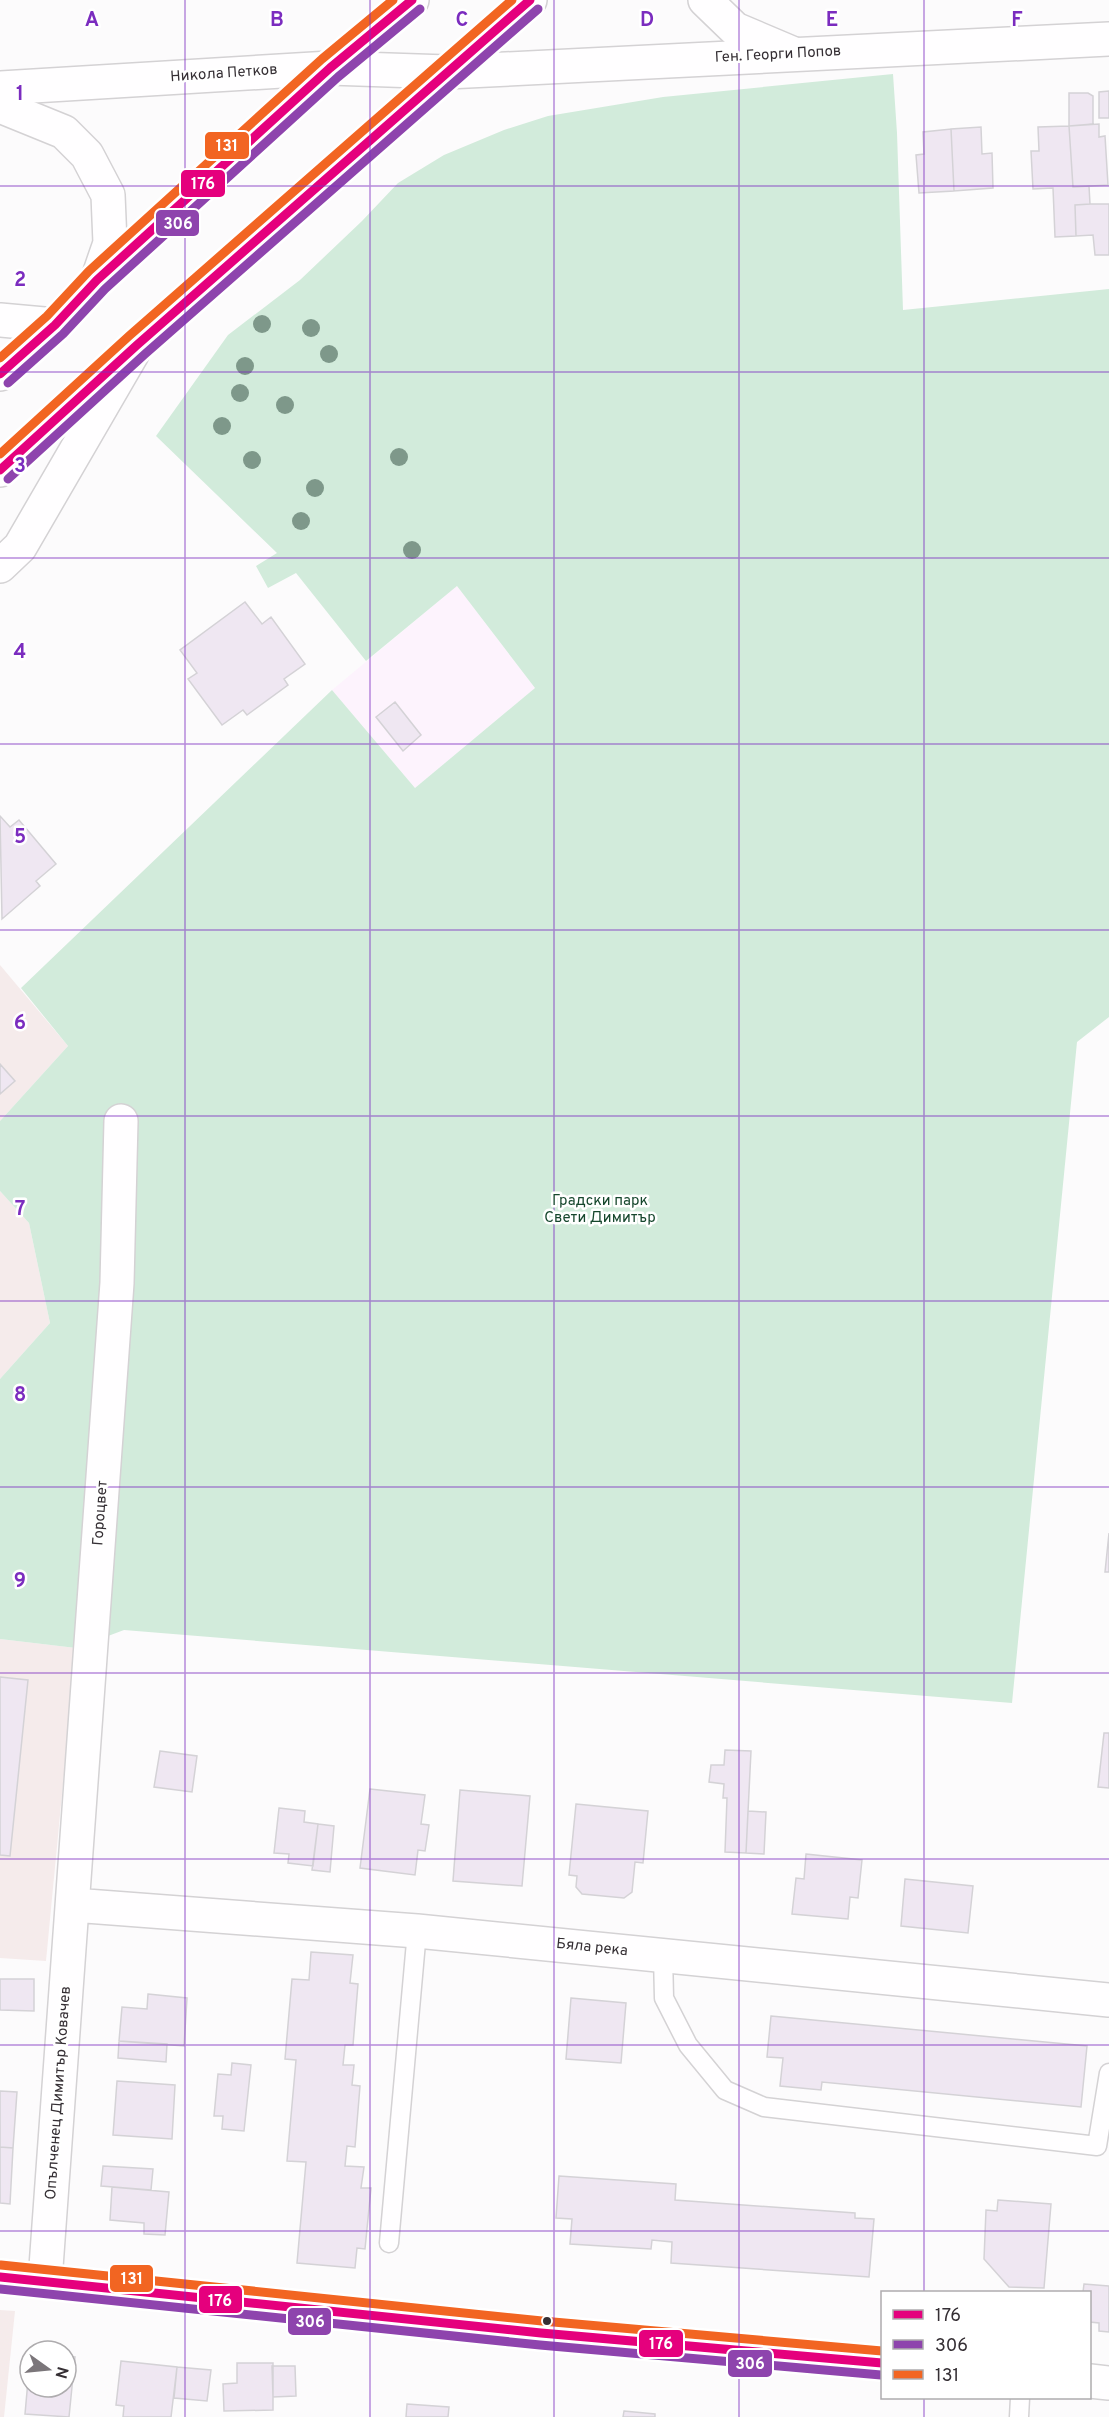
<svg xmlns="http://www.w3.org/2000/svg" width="1109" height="2417" font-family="Overpass,sans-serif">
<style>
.commercial{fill:#f5ebeb}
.built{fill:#fdf3fd}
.green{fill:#d2ebdb}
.building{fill:#efe7f2;stroke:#d4d2d6;stroke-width:1.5}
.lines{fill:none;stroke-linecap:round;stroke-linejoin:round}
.service-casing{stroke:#d4d2d4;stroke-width:21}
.minor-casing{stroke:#d4d2d4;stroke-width:36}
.tertiary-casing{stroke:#d4d2d4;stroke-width:36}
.secondary-casing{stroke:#d4d2d4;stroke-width:36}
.service{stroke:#fffeff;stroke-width:18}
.minor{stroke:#fffeff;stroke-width:33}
.tertiary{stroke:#fffeff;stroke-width:33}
.secondary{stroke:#fffeff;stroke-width:33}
.bus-1-casing{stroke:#fff;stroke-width:14}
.bus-2-casing{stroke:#fff;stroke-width:14}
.bus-3-casing{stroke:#fff;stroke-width:14}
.bus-1{stroke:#e5007d;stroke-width:9}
.bus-2{stroke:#8e44ad;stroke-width:9}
.bus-3{stroke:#f26522;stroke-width:9}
.tree{fill:#7e988a}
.grid{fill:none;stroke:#7b2cbf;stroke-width:1.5;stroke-opacity:0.55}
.bus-dot{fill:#352f34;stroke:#fff;stroke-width:2}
.labels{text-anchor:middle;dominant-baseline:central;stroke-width:5;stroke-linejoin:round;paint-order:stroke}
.street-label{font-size:15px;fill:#352f34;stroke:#fff}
.park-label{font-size:15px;fill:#16472d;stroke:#fff}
.grid-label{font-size:20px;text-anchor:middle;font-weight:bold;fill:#7b2cbf;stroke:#fff;stroke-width:5;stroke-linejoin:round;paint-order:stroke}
.line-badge{stroke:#fff;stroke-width:2}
.badge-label{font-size:16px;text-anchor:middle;font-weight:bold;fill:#fff}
</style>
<rect width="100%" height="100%" fill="#fcfbfc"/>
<path class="commercial" d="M 0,965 L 68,1046 L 0,1121 Z
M 0,1191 L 29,1223 L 50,1323 L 0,1379 Z
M 0,1639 L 76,1648 L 46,1961 L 0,1958 Z
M 0,2310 L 15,2311 L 4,2417 L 0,2417 Z"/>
<path class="built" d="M 457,586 L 535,688 L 415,788 L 332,690 Z"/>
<path class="green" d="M 893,74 L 897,133 L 903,310 L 1109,289 L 1109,1017 L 1077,1042 L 1012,1703 L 124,1630 L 76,1648 L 0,1639 L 0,1379 L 50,1323 L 29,1223 L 0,1191 L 0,1121 L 68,1046 L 21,988 L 332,690 L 415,788 L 535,688 L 457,586 L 366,661 L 296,573 L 268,588 L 256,566 L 277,553 L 156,436 L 228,335 L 300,280 L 362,221 L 398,183 L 444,155 L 504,130 L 548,116 L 663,97 Z"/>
<path class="building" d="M 1109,91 L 1109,118 L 1099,118 L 1099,92 Z
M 1069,93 L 1088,93 L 1093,96 L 1093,124 L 1069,126 Z
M 1099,124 L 1099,137 L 1105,136 L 1108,185 L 1073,187 L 1069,126 Z
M 1069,126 L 1073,187 L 1089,186 L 1090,204 L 1075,205 L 1076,236 L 1055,237 L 1053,188 L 1033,189 L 1031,151 L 1039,151 L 1038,127 Z
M 981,127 L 982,154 L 992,153 L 993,188 L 954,191 L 951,129 Z
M 951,129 L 954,191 L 919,193 L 916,155 L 924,154 L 923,132 Z
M 1090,204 L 1109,204 L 1109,255 L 1095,255 L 1093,235 L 1076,236 L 1075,205 Z
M 245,602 L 262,624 L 271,617 L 305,664 L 284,679 L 288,685 L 247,715 L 243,710 L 222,725 L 188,679 L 197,673 L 180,650 Z
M 395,702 L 421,735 L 403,751 L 376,717 Z
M 0,816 L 10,827 L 19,820 L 56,864 L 36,881 L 40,886 L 2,919 Z
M 0,1064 L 15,1081 L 0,1094 Z
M 1109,1533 L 1109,1572 L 1105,1572 Z
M 0,1677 L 28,1680 L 10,1856 L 0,1855 Z
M 1104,1733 L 1109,1733 L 1109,1788 L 1098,1787 Z
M 725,1750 L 751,1751 L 746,1853 L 725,1852 L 727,1798 L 723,1798 L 724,1784 L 709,1782 L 711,1765 L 724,1765 Z
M 160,1751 L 197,1756 L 192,1792 L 154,1787 Z
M 370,1789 L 425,1795 L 421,1824 L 429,1825 L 425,1851 L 418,1850 L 415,1875 L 360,1868 Z
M 460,1790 L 530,1796 L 522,1886 L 453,1881 Z
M 576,1804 L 648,1811 L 643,1863 L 635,1862 L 632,1892 L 624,1898 L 582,1894 L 576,1887 L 577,1876 L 569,1875 Z
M 279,1808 L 305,1811 L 304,1822 L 318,1824 L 313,1866 L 288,1863 L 289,1854 L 274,1853 Z
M 748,1811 L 766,1812 L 764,1854 L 746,1853 Z
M 318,1824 L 334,1826 L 330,1872 L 312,1870 Z
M 806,1854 L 862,1860 L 858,1898 L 850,1897 L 848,1919 L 792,1914 L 796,1878 L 804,1879 Z
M 905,1879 L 973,1886 L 968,1933 L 901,1926 Z
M 311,1952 L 353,1955 L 350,1983 L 358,1984 L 353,2045 L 345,2045 L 343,2065 L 354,2065 L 352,2085 L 360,2086 L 355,2147 L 347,2146 L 345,2166 L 364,2167 L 361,2188 L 371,2188 L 365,2249 L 357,2248 L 355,2268 L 297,2263 L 306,2162 L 287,2161 L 296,2060 L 285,2059 L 292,1979 L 309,1980 Z
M 0,1979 L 34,1979 L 34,2011 L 0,2010 Z
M 148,1994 L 187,1998 L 184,2046 L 119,2041 L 122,2007 L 147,2009 Z
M 571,1998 L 626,2003 L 621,2063 L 566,2059 Z
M 771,2016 L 1087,2046 L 1081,2107 L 822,2082 L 821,2090 L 780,2086 L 783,2058 L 767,2057 Z
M 119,2041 L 167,2044 L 166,2062 L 118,2058 Z
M 232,2063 L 251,2065 L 244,2131 L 222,2129 L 223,2116 L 214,2116 L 218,2074 L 231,2075 Z
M 117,2081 L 175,2085 L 172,2139 L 113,2135 Z
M 0,2091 L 17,2092 L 13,2148 L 0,2147 Z
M 0,2147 L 13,2148 L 10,2204 L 0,2203 Z
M 103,2166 L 153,2169 L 151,2190 L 101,2186 Z
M 559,2176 L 676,2184 L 675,2200 L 855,2213 L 855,2218 L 874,2219 L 869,2277 L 671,2263 L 672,2242 L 652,2240 L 651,2249 L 570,2244 L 572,2219 L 556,2218 Z
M 112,2187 L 169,2192 L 165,2235 L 144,2234 L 144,2223 L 110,2220 Z
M 998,2200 L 1051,2204 L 1044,2288 L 1009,2287 L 984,2259 L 986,2210 L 997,2211 Z
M 1084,2284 L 1109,2286 L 1109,2332 L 1099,2331 L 1099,2323 L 1090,2322 L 1090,2292 L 1083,2292 Z
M 66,2356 L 75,2357 L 69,2417 L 25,2414 L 30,2358 L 30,2387 L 66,2387 Z
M 121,2361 L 177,2367 L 171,2417 L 123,2417 L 124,2406 L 116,2405 Z
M 237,2363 L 273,2363 L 273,2410 L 224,2411 L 223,2384 L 237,2383 Z
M 272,2366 L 295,2366 L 296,2396 L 273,2397 Z
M 177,2367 L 211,2370 L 207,2401 L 174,2398 Z
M 407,2404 L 449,2407 L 448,2417 L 406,2417 Z
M 624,2411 L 655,2414 L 655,2417 L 623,2417 Z"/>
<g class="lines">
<g class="service-casing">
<path id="service" d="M 663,1955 L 664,1998 L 688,2045 L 725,2090 L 764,2107 L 1097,2146 L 1109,2073
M 389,2243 L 417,1931
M 1019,2417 L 1020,2398"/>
</g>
<g class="minor-casing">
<path id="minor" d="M 0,320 L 55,325
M 0,566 L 20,547 L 132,354
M 73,1905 L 417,1931 L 1109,2000
M 45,2281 L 117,1283 L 121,1121"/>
</g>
<g class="tertiary-casing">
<path id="tertiary" d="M 0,88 L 330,68 L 447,72 L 1109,39
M 0,2277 L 541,2333 L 882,2363
M 1090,2381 L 1109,2383"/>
</g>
<g class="secondary-casing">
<path id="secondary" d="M 705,0 L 735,29 L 794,54
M 0,106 L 64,132 L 87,155 L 108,195 L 110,243 L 98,278
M 0,374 L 55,325 L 97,280 L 330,68 L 412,0
M 0,470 L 137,345 L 530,0"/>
</g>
<use href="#service" class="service"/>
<use href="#minor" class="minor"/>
<use href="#tertiary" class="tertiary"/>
<use href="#secondary" class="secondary"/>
<g class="bus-1-casing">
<path id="bus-1" d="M 0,374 L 55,325 L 97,280 L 330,68 L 412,0
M 0,470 L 137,345 L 530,0
M 0,2277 L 541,2333 L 882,2363"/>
</g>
<g class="bus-2-casing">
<path id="bus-2" d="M 8,383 L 63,334 L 105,289 L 338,77 L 420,9
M 8,479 L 145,354 L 538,9
M 0,2289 L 540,2345 L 881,2375"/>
</g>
<g class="bus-3-casing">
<path id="bus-3" d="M 0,358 L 47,316 L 89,271 L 322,59 L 393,0
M 0,454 L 129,336 L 512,0
M 1,2265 L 542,2321 L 882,2351"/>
</g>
<use href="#bus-1" class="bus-1"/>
<use href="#bus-2" class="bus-2"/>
<use href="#bus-3" class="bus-3"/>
</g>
<g class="tree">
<circle cx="262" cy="324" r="9"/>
<circle cx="311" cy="328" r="9"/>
<circle cx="329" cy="354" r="9"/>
<circle cx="245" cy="366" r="9"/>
<circle cx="240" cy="393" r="9"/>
<circle cx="285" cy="405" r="9"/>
<circle cx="222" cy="426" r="9"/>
<circle cx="399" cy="457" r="9"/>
<circle cx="252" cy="460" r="9"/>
<circle cx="315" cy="488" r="9"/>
<circle cx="301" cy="521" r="9"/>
<circle cx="412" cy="550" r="9"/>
</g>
<path class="grid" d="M 185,0 L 185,2417M 370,0 L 370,2417M 554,0 L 554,2417M 739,0 L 739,2417M 924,0 L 924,2292M 0,186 L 1109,186M 0,372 L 1109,372M 0,558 L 1109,558M 0,744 L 1109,744M 0,930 L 1109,930M 0,1116 L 1109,1116M 0,1301 L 1109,1301M 0,1487 L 1109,1487M 0,1673 L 1109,1673M 0,1859 L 1109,1859M 0,2045 L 1109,2045M 0,2231 L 1109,2231M 924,2398 L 924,2417"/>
<circle class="bus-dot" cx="547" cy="2321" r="5"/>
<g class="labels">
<g class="street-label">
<text transform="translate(778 55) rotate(-3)">Ген. Георги Попов</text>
<text transform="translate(224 74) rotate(-4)">Никола Петков</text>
<text transform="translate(101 1513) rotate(-86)">Гороцвет</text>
<text transform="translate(592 1948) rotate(6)">Бяла река</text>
<text transform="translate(59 2093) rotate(-86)">Опълченец Димитър Ковачев</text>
</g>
<g class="park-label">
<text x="600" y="1201">Градски парк<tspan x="600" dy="17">Свети Димитър</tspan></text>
</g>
</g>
<g class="grid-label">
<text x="92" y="26">A</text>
<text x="277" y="26">B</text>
<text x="462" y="26">C</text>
<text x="647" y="26">D</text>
<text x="832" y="26">E</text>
<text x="1017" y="26">F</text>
<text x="20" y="100">1</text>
<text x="20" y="286">2</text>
<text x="20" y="472">3</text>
<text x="20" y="658">4</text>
<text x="20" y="843">5</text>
<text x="20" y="1029">6</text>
<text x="20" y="1215">7</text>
<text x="20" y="1401">8</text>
<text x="20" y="1587">9</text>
</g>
<g class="line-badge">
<rect x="204" y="131" width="46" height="29" rx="6" fill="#f26522"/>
<rect x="180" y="169" width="46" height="29" rx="6" fill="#e5007d"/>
<rect x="155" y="209" width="45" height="28" rx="6" fill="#8e44ad"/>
<rect x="109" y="2264" width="45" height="29" rx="6" fill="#f26522"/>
<rect x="198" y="2285" width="45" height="29" rx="6" fill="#e5007d"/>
<rect x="287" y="2307" width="45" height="29" rx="6" fill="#8e44ad"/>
<rect x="638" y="2329" width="46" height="29" rx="6" fill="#e5007d"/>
<rect x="727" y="2349" width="46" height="29" rx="6" fill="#8e44ad"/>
</g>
<g class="badge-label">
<text x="227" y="151">131</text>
<text x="203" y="189">176</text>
<text x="178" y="229">306</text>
<text x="132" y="2284">131</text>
<text x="220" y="2306">176</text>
<text x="310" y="2327">306</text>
<text x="661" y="2349">176</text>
<text x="750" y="2369">306</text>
</g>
<rect x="881" y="2291" width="210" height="108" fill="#ffffff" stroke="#aeacae" stroke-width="1.5"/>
<rect x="893" y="2310" width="30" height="9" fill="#e5007d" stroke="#aeacae" stroke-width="1.5"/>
<text x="935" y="2321" font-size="18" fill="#352f34">176</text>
<rect x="893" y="2340" width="30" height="9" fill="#8e44ad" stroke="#aeacae" stroke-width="1.5"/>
<text x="935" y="2351" font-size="18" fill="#352f34">306</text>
<rect x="893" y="2370" width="30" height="9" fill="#f26522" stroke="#aeacae" stroke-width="1.5"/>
<text x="935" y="2381" font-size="18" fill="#352f34">131</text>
<g transform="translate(48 2369) rotate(105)"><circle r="28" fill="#ffffff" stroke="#aeacae" stroke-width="1.5"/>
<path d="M0-4.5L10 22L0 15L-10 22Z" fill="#7b767a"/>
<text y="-9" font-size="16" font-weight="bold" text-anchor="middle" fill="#352f34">N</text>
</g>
</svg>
